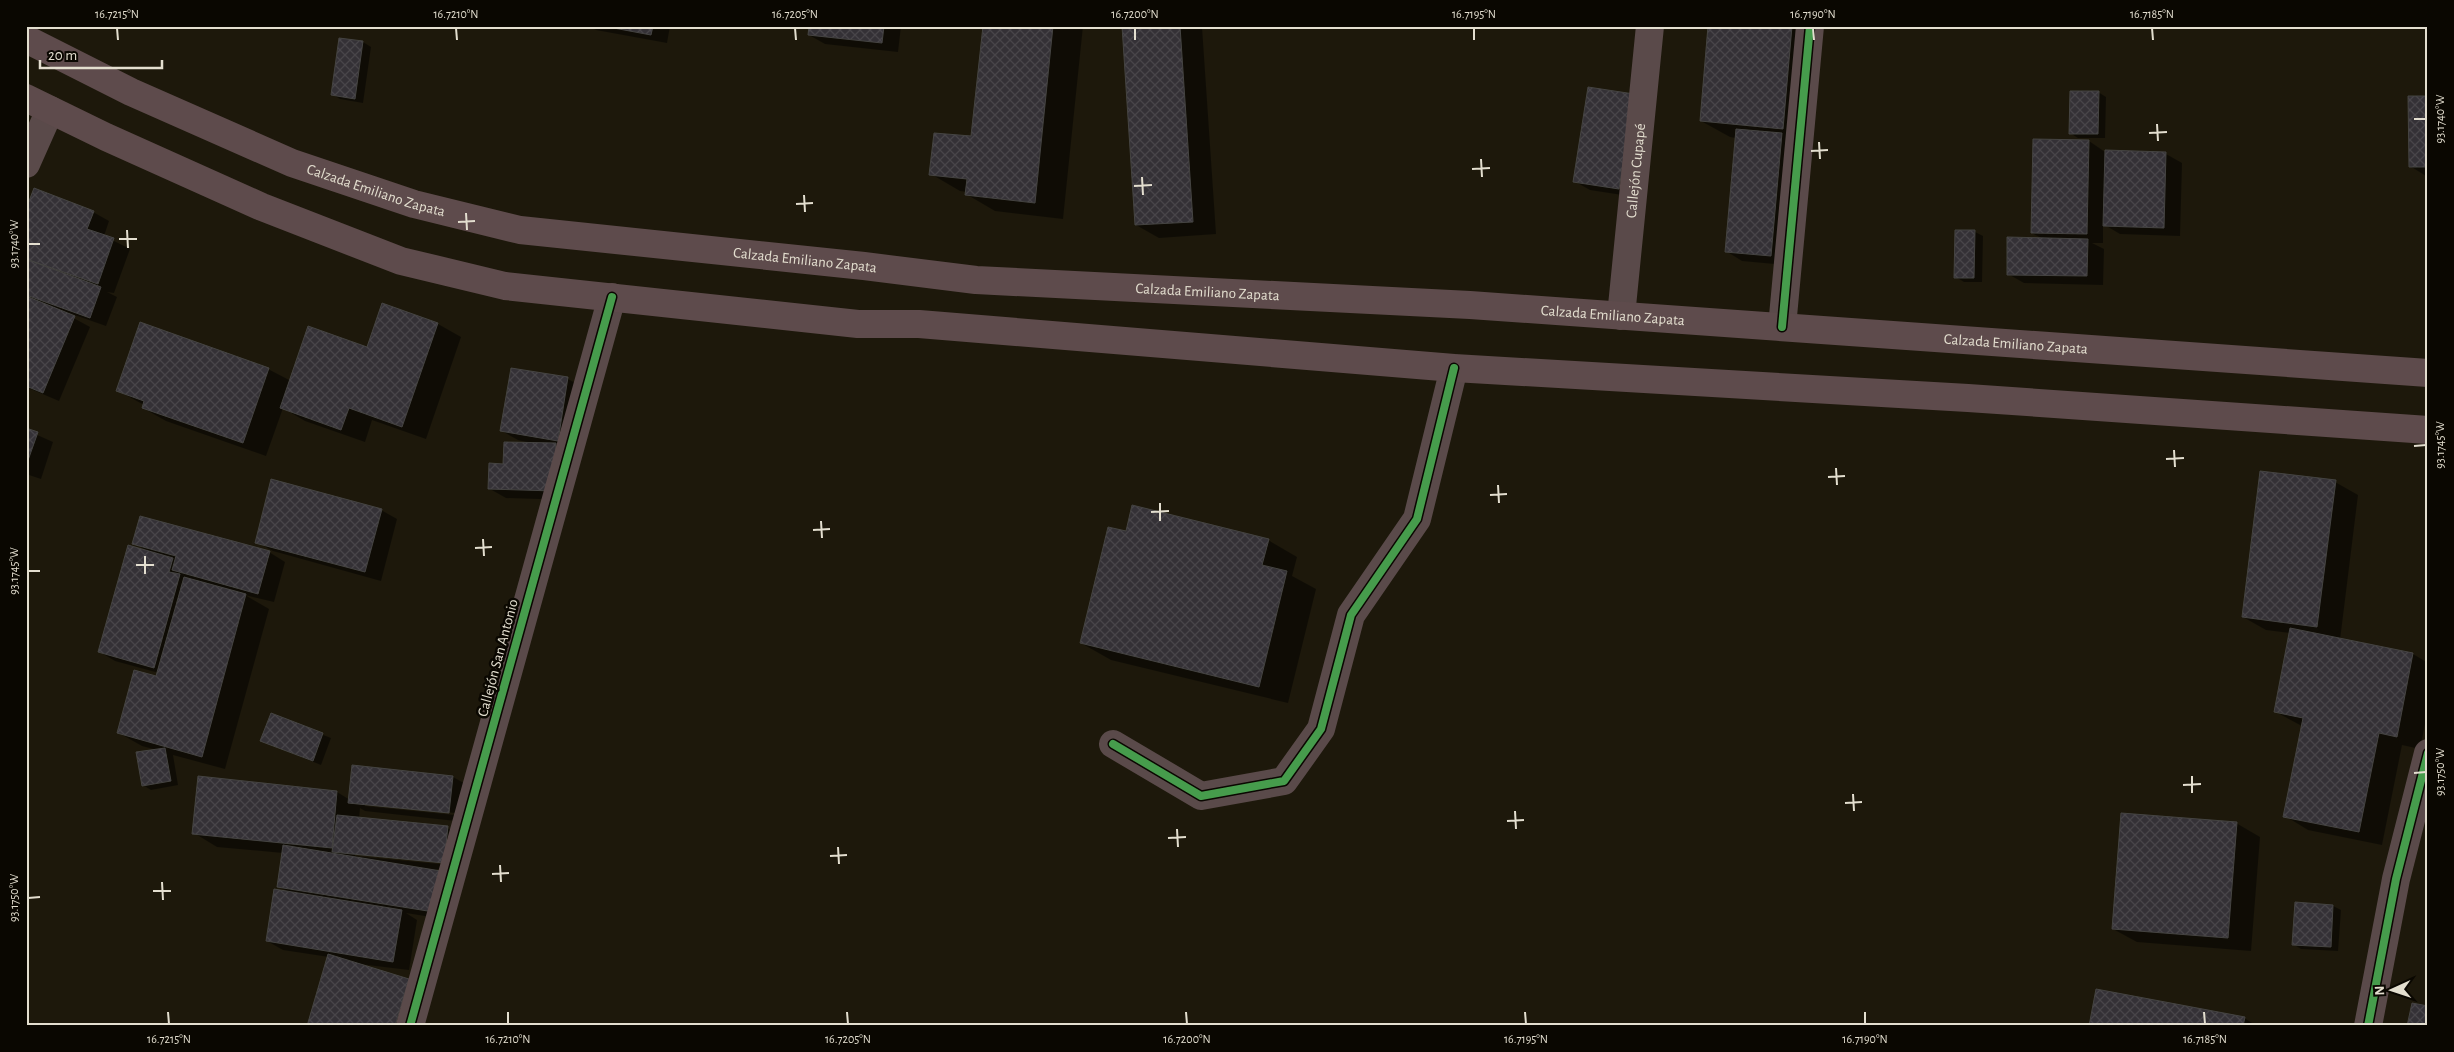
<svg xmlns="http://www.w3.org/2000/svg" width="2454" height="1052" font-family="'Alegreya Sans',sans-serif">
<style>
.shadow{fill:#0007;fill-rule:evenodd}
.building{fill:url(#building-cross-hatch);stroke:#454442}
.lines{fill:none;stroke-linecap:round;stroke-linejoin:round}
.minor{stroke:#5a4a4a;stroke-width:28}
.secondary{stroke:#5e4b4c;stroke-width:28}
.cycleway-casing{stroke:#0a0701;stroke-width:11}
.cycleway{stroke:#469c4c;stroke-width:8}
.ticks{fill:none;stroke:#e3decf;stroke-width:2}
.labels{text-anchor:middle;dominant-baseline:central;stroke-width:5;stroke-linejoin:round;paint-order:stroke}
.street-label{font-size:15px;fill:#e3decf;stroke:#0a0701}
.neatline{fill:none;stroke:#e3decf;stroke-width:2}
.ticks-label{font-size:12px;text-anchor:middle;fill:#e3decf}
</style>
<defs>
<pattern id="building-cross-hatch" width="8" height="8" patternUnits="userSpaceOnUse" patternTransform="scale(1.25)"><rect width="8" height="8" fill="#343136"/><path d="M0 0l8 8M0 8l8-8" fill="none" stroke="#484549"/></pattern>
</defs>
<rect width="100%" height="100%" fill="#1d180b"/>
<path class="shadow" d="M 589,26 L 670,26 L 667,43 L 596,30 Z
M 810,26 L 901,26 L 898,52 L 825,44 L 809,35 Z
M 984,26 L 1083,26 L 1063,219 L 995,211 L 966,194 L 967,192 L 960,191 L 931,174 L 972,137 Z
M 1124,26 L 1202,27 L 1216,234 L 1159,238 L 1136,225 Z
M 1709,26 L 1822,26 L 1787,265 L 1742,261 L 1726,251 L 1736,138 L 1730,137 L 1701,121 Z
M 363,42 L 371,47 L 363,103 L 340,99 L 332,94 Z
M 2098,92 L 2106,97 L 2105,138 L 2078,138 L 2070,133 Z
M 2428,97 L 2428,176 L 2426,176 L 2410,166 Z
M 1650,104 L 1635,197 L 1590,190 L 1574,181 Z
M 2089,141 L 2105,152 L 2166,154 L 2182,163 L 2180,236 L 2120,234 L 2103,224 L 2103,243 L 2092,243 L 2104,249 L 2103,285 L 2024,283 L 2008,274 L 2043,239 L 2032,233 Z
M 93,212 L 109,221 L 104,236 L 130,249 L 114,293 L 107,292 L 117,297 L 106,326 L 69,313 L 68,315 L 90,327 L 59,401 L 26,387 L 26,213 Z
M 1975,232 L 1983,236 L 1982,282 L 1964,282 L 1956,277 Z
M 383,305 L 438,324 L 461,337 L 426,439 L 372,420 L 365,442 L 305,421 L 283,408 L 266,456 L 166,421 L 143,408 L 144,405 L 117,390 L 268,369 L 291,381 L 368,348 Z
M 568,379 L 584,388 L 570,500 L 506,498 L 490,489 L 505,465 L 534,444 L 518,440 L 502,431 Z
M 26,430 L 53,442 L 41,479 L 26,474 Z
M 2335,482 L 2358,495 L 2340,640 L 2413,654 L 2428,663 L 2428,709 L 2420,749 L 2402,745 L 2382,845 L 2308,830 L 2285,816 L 2302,726 L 2276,712 L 2291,633 L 2266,630 L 2243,617 Z
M 381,510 L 397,519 L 381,581 L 273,551 L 257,542 Z
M 1127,533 L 1268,540 L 1297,557 L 1292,576 L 1316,589 L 1288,703 L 1111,660 L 1081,643 Z
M 134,543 L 269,552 L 285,562 L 274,602 L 245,595 L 269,609 L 225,769 L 173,755 L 178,785 L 151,790 L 143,785 L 157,750 L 142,746 L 119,733 L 159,673 L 115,661 L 100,652 L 146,550 Z
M 272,715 L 331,738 L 321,765 L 262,741 Z
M 199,777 L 337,792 L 350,800 L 453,777 L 469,786 L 465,822 L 365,811 L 360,808 L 359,819 L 447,828 L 463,837 L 459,872 L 436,869 L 456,881 L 450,920 L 406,913 L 417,920 L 409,970 L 351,963 L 408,980 L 422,1026 L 309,1026 L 329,957 L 283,950 L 267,941 L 289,892 L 278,886 L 283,853 L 217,847 L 194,833 ZM 365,803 L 455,813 L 455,815 L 365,806 ZM 355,853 L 450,863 L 450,865 L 355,856 Z
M 2236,823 L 2260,837 L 2251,951 L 2137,942 L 2113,929 Z
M 2296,904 L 2333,906 L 2341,910 L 2338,951 L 2301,949 L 2293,944 Z
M 2244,1018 L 2257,1026 L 2091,1026 Z"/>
<path class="building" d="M 603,26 L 653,26 L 651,35 Z
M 809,26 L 884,26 L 882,43 L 808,35 Z
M 983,26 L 1053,26 L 1035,203 L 965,195 L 967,179 L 929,175 L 934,133 L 971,136 Z
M 1122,26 L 1180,26 L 1193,222 L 1135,225 Z
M 1708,26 L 1792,26 L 1783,129 L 1700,121 Z
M 339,38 L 363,41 L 355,99 L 331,95 Z
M 1588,87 L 1634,94 L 1619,189 L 1573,182 Z
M 2070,91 L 2099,91 L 2098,134 L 2069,134 Z
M 2408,96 L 2428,96 L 2428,167 L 2409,167 Z
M 1736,129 L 1782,133 L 1771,256 L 1725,252 Z
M 2033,139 L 2089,140 L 2087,234 L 2031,233 Z
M 2105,150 L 2166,152 L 2164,228 L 2103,226 Z
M 34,188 L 94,211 L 87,229 L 114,238 L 98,284 L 26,259 L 26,209 Z
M 1955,230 L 1975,230 L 1974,278 L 1954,278 Z
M 2007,237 L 2088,239 L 2087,276 L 2007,275 Z
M 26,259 L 101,287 L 90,318 L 26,295 Z
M 26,296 L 75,316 L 43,393 L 26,386 Z
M 382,303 L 438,323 L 402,427 L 349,408 L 341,430 L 280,408 L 308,326 L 367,347 Z
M 140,322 L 269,368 L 243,443 L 142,408 L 144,401 L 116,391 Z
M 511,368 L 568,377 L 558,441 L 500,431 Z
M 26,428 L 38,432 L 26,466 Z
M 504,442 L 556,443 L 554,491 L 488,489 L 489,463 L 503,464 Z
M 2260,471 L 2336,480 L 2317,627 L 2242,617 Z
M 271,479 L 382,509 L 365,572 L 255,543 Z
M 1132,505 L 1269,539 L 1262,565 L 1287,571 L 1259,687 L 1080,643 L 1108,527 L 1126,531 Z
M 140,516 L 270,551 L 258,594 L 172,570 L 176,556 L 132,544 Z
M 128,545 L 173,558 L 169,572 L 180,574 L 154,668 L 98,652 Z
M 184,577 L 246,594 L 202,757 L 117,733 L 134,670 L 156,676 Z
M 2290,628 L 2413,653 L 2397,737 L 2379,733 L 2359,832 L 2283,817 L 2303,718 L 2274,712 Z
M 271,713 L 323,733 L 313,761 L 260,741 Z
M 165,748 L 171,781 L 142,786 L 136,752 Z
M 352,765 L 453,776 L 449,813 L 348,803 Z
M 198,776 L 337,791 L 332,848 L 192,834 Z
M 2121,813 L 2237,822 L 2228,938 L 2112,929 Z
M 337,815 L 448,826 L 444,863 L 332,852 Z
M 283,845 L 441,871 L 434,912 L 277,887 Z
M 274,889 L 402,910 L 393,962 L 266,941 Z
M 2295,902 L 2333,905 L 2331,947 L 2292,945 Z
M 328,954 L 409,979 L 395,1026 L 307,1026 Z
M 2096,989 L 2245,1017 L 2243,1026 L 2089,1026 Z
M 2412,1003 L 2428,1006 L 2428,1026 L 2407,1026 Z"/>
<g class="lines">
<g class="minor">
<path d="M 26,164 L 50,110"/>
<path id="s1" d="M 1621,316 L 1650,26"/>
<path d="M 1782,327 L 1810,26"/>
<path d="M 1113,744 L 1201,796 L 1284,781 L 1321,729 L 1351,615 L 1417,519 L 1454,368"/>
<path d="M 410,1026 L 612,297"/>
<path d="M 2368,1026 L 2396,879 L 2428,753"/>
</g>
<g class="secondary">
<path id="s2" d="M 26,39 L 131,92 L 292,163 L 414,204 L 520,230 L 864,266 L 976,280 L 1470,305 L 2428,373"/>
<path d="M 26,98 L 106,137 L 262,207 L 401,261 L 505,286 L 858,324 L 919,324 L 1454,368 L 1968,398 L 2428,430"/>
</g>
<g class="cycleway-casing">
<path id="cycleway" d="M 1782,327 L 1810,26
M 1113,744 L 1201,796 L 1284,781 L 1321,729 L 1351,615 L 1417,519 L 1454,368
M 410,1026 L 612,297
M 2368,1026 L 2396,879 L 2428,753"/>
</g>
<use href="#cycleway" class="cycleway"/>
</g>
<path class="ticks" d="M 117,28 L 118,40M 456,28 L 457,40M 795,28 L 796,40M 1135,28 L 1135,40M 1474,28 L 1474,40M 1813,28 L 1814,40M 2152,28 L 2153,40M 2414,119 L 2426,119M 2157,124 L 2158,141M 2149,133 L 2167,132M 1819,142 L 1820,159M 1811,151 L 1828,150M 1481,159 L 1482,177M 1472,169 L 1490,168M 1142,177 L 1143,195M 1134,186 L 1152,185M 804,195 L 805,212M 796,204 L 813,203M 466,213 L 467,230M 458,222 L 475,221M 127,230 L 128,248M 119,239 L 137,239M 28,244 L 40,244M 2414,446 L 2426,445M 2174,450 L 2175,467M 2166,459 L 2184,458M 1836,468 L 1837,485M 1828,477 L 1845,476M 1498,485 L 1499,503M 1490,495 L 1507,494M 1160,503 L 1160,521M 1151,512 L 1169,511M 821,521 L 822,538M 813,530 L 830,529M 483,539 L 484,556M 475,548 L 492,547M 145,556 L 145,574M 136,565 L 154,565M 28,571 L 40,571M 2414,773 L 2426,772M 2192,776 L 2192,793M 2183,785 L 2201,784M 1853,794 L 1854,811M 1845,803 L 1862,802M 1515,811 L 1516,829M 1507,821 L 1524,820M 1177,829 L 1178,847M 1168,838 L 1186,837M 838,847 L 839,864M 830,856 L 847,855M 500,865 L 501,882M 492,874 L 509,873M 162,882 L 163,900M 153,891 L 171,891M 28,898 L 40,897M 168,1012 L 169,1024M 508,1012 L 508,1024M 847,1012 L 848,1024M 1186,1012 L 1187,1024M 1525,1012 L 1526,1024M 1865,1012 L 1865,1024M 2204,1012 L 2205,1024"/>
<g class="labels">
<g class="street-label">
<text stroke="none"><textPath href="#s1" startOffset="146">Callejón Cupapé</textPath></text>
<text stroke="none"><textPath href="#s2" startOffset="382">Calzada Emiliano Zapata</textPath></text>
<text stroke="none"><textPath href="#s2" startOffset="818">Calzada Emiliano Zapata</textPath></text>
<text stroke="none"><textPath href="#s2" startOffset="1222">Calzada Emiliano Zapata</textPath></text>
<text stroke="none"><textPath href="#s2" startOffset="1628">Calzada Emiliano Zapata</textPath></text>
<text stroke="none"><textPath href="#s2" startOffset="2032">Calzada Emiliano Zapata</textPath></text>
<text transform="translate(498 658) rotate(-75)">Callejón San Antonio</text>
</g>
</g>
<rect width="2454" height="1052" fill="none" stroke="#0a0701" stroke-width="55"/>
<g transform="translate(2392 990) rotate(267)" stroke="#0a0701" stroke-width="4" paint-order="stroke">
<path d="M0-4L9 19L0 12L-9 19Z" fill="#e3decf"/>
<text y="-8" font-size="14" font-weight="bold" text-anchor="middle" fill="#e3decf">N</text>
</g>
<path d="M40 60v8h122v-8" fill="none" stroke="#e3decf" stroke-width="2.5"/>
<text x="48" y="60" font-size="15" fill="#e3decf" stroke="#0a0701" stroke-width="4" paint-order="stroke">20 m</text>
<rect x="28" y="28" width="2398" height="996" class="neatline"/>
<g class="ticks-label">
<text x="117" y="18">16.7215°N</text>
<text x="456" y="18">16.7210°N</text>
<text x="795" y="18">16.7205°N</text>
<text x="1135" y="18">16.7200°N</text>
<text x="1474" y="18">16.7195°N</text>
<text x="1813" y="18">16.7190°N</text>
<text x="2152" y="18">16.7185°N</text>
<text transform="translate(2440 119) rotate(-90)" y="4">93.1740°W</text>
<text transform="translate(14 244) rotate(-90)" y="4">93.1740°W</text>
<text transform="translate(2440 445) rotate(-90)" y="4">93.1745°W</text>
<text transform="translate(14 571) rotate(-90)" y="4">93.1745°W</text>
<text transform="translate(2440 772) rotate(-90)" y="4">93.1750°W</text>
<text transform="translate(14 898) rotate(-90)" y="4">93.1750°W</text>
<text x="169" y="1043">16.7215°N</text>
<text x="508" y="1043">16.7210°N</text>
<text x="848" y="1043">16.7205°N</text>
<text x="1187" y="1043">16.7200°N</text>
<text x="1526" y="1043">16.7195°N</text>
<text x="1865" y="1043">16.7190°N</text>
<text x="2205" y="1043">16.7185°N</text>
</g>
</svg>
